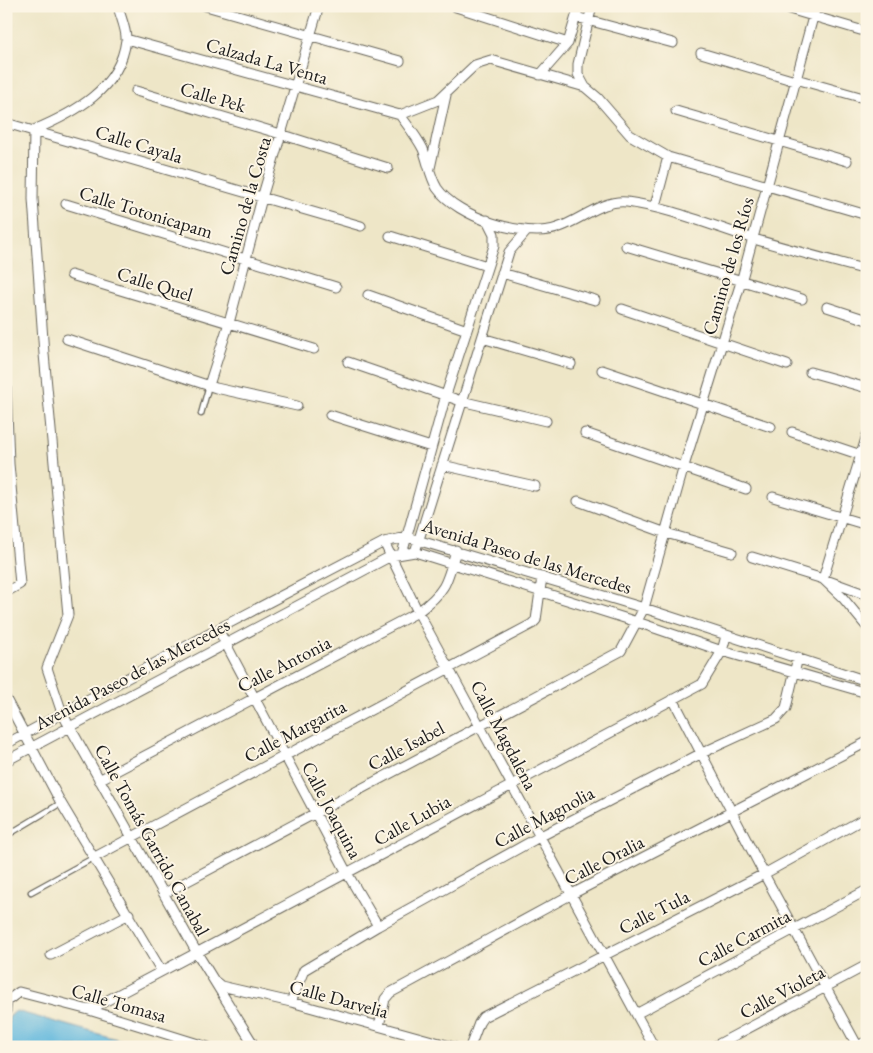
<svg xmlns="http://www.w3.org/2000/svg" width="873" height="1053" font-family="'EB Garamond',serif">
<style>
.water{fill:#61b7dd;stroke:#3e6a7c}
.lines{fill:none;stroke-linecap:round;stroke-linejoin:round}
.lane-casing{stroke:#666358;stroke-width:7}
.street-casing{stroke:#666358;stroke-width:11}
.lane{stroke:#fff;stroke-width:4.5}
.street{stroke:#fff;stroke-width:9}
.labels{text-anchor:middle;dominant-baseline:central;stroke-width:4;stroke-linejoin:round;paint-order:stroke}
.street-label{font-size:19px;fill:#1c1c1c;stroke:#fcf5e5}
</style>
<rect width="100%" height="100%" fill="#fcf5e5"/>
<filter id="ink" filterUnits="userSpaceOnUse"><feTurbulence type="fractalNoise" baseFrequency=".02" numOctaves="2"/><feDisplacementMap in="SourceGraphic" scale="10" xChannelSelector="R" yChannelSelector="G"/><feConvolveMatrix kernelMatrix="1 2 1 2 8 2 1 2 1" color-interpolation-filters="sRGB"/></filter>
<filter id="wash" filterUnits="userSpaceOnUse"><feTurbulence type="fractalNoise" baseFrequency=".0096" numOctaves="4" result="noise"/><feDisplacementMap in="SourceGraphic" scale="20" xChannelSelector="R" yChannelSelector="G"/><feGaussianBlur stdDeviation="1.12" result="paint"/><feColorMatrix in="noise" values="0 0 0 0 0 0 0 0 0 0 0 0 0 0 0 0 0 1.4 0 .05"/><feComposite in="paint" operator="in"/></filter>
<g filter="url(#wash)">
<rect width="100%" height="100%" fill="#eee6c7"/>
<path class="water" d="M 16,1011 L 146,1047 L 7,1047 L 9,1017 Z"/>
</g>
<g filter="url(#ink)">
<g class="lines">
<g class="lane-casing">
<path id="lane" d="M 201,414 L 209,385
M 11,833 L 61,803
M 31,892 L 93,858"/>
</g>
<g class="street-casing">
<path id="street" d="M 118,6 C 120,16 127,30 126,40 C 120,89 74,113 34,130 L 33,199 L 44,354 L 68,615 L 47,668 L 62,713 L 197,953 L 255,1047
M 206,6 L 400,61
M 592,6 L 578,64 L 578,74 L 585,87 L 598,98 L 630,135 L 668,157 L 867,215
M 779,6 L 867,32
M 456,7 L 568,43
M 576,17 L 673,43
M 126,39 L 400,115
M 701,53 L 795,81
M 540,75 L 568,43 L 579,6
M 796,79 L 867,99
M 136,91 L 274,132 L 388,168
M 676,111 L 847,161
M 400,115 C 408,126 417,137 423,149 C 428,162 430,177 437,188 C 457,217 525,239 557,228 C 580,221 602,199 627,202 C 671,208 712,226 754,239 C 791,250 829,260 867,270
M 400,115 L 438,100 L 475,65 L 491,60 L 585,87
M 6,123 L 361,226
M 430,168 L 446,95
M 66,204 L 336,287
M 655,206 L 668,157
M 390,236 L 487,266
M 626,246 L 802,299
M 502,273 L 595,300
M 71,275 L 314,349
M 368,295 L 467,330
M 827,307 L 867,320
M 622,309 L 787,365
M 482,338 L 571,364
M 67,339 L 216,388 L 297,406
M 348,362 L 461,401 L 546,421
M 602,370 L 771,427
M 810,372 L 867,388
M 6,383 L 9,464 L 20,584 L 6,592
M 209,385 L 229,323 L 262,198 L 319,6
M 330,415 L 431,447
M 792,432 L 867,457
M 585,433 L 746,489
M 867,435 L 823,579 L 843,598 L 867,627
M 442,465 L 535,486
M 773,497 L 867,525
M 578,501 L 666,533 L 732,552
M 384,542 L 418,612 L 654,1047
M 415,552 L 509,252 L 526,232
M 402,554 L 446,395 L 494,246 L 494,234 L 487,220
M 752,557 L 823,579 L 867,595
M 218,629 L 347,873 L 378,926
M 6,699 L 61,803 L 161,970
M 673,699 L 764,874 L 858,1047
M 6,744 L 218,629 L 384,542 L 407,537 L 644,608 L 867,681
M 6,761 L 391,556 L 415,552 L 637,622 L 722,651 L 867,693
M 99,780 L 418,612 C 446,591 447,583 456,550
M 93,858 L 532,624 L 536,620 L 542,577
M 165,893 L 621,651 L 644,608 L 684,466 L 741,282 L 816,6
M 51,955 L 129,914
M 216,982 L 221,986 L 291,1002 L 454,1047
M 291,1002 L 304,970 L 378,926 L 541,836 L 702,753 L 776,719 L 786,708 L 798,657
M 89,1010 L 702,684 L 722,651 L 726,636
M 6,1011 L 7,1001 L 19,992 L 89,1010 L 208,1047
M 636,1014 L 867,890
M 379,1026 L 385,999 L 390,993 L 572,894 L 867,742
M 470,1047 L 479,1023 L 483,1017 L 764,874 L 867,817
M 713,1047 L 867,965
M 856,1047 L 867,1041"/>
</g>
<use href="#lane" class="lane"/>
<use href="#street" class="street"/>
</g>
</g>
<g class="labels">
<g class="street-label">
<text transform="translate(267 61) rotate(16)">Calzada La Venta</text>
<text transform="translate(213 97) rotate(16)">Calle Pek</text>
<text transform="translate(139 144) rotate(17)">Calle Cayala</text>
<text transform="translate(245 206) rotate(-74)">Camino de la Costa</text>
<text transform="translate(146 212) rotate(17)">Calle Totonicapam</text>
<text transform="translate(728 266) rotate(-74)">Camino de los Ríos</text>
<text transform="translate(155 284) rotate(17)">Calle Quel</text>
<text transform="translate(527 556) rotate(17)">Avenida Paseo de las Mercedes</text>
<text transform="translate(284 664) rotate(-27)">Calle Antonia</text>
<text transform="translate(132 674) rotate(-28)">Avenida Paseo de las Mercedes</text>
<text transform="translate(295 731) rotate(-28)">Calle Margarita</text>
<text transform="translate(504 735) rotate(62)">Calle Magdalena</text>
<text transform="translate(406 746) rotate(-28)">Calle Isabel</text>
<text transform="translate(332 810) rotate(62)">Calle Joaquina</text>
<text transform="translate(544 817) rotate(-28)">Calle Magnolia</text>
<text transform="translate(412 820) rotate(-29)">Calle Lubia</text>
<text transform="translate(152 840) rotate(61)">Calle Tomás Garrido Canabal</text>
<text transform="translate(604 860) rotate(-27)">Calle Oralia</text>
<text transform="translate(654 912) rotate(-27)">Calle Tula</text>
<text transform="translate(744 938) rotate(-28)">Calle Carmita</text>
<text transform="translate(782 992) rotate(-28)">Calle Violeta</text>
<text transform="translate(339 999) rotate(15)">Calle Darvelia</text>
<text transform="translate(119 1003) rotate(16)">Calle Tomasa</text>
</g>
</g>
<rect width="873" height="1053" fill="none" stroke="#fcf5e5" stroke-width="25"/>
</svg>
